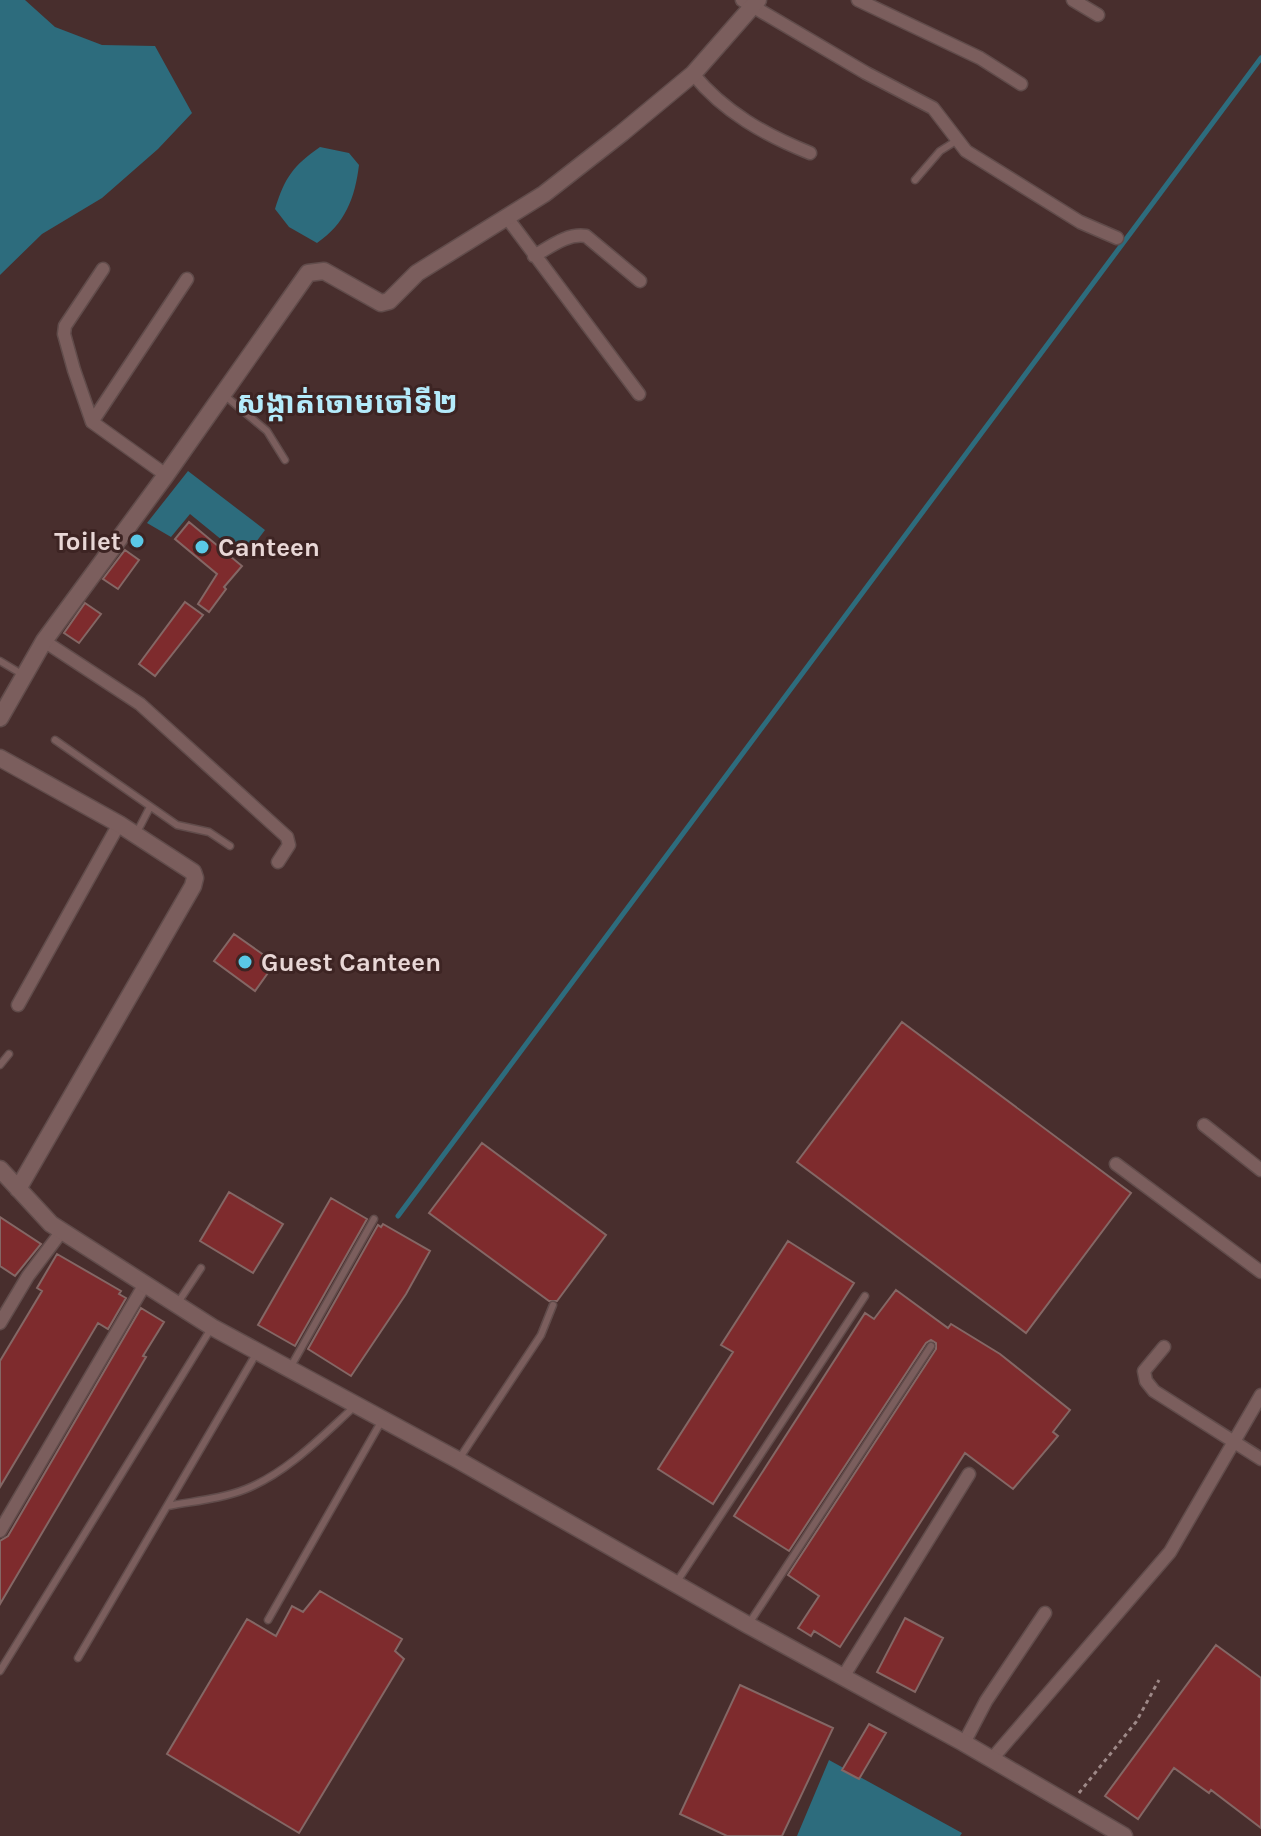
<svg xmlns="http://www.w3.org/2000/svg" width="1261" height="1836" font-family="Karla,'Noto Sans Khmer',sans-serif">
<style>
.water{fill:#2d6c7d}
.lines{fill:none;stroke-linecap:round;stroke-linejoin:round}
.stream{stroke:#2d6c7d;stroke-width:5}
.building{fill:#7e2b2d;stroke:#846765;stroke-width:2}
.service-casing{stroke:#614c4b;stroke-width:9}
.minor-casing{stroke:#614c4b;stroke-width:15}
.tertiary-casing{stroke:#614c4b;stroke-width:19}
.path{stroke:#9e8988;stroke-width:3;stroke-dasharray:4 4;stroke-linecap:butt}
.service{stroke:#7b5e5d;stroke-width:6}
.minor{stroke:#7b5e5d;stroke-width:12}
.tertiary{stroke:#7b5e5d;stroke-width:16}
.poi-dot{fill:#5ac8e6;stroke:#3d2423;stroke-width:3}
.labels{text-anchor:middle;dominant-baseline:central;stroke-width:6;stroke-linejoin:round;paint-order:stroke}
.poi-label{font-size:26px;font-weight:bold;fill:#e8d7d6;stroke:#3d2423;text-anchor:start}
.quarter-label{font-size:30px;font-weight:bold;fill:#b4ebfb;stroke:#3d2423}
</style>
<rect width="100%" height="100%" fill="#482e2d"/>
<path class="water" d="M 0,0 L 25,0 L 55,27 L 102,45 L 155,46 L 192,113 L 158,149 L 102,198 L 42,234 L 0,275 Z
M 320,147 L 349,153 L 359,165 C 355,198 345,224 317,243 L 289,227 L 275,209 C 285,177 293,166 320,147 Z
M 188,471 L 265,530 L 244,558 L 190,514 L 171,537 L 147,523 Z
M 829,1760 L 962,1833 L 960,1836 L 797,1836 Z"/>
<g class="lines">
<path class="stream" d="M 398,1216 L 1261,58"/>
</g>
<path class="building" d="M 189,522 L 242,566 L 224,587 L 226,589 L 209,612 L 198,604 L 217,574 L 175,539 Z
M 125,550 L 139,560 L 118,589 L 103,579 Z
M 185,602 L 203,615 L 155,676 L 139,664 Z
M 85,603 L 101,614 L 79,643 L 64,633 Z
M 234,934 L 275,963 L 255,991 L 214,961 Z
M 902,1022 L 1131,1193 L 1026,1333 L 797,1162 Z
M 482,1143 L 606,1235 L 557,1301 L 549,1301 L 429,1213 Z
M 229,1192 L 283,1224 L 253,1273 L 200,1241 Z
M 331,1198 L 367,1219 L 295,1346 L 258,1325 Z
M 0,1217 L 41,1244 L 15,1276 L 0,1266 Z
M 383,1224 L 430,1251 L 406,1294 L 351,1376 L 308,1349 L 378,1225 L 381,1227 Z
M 788,1241 L 854,1283 L 713,1504 L 658,1469 L 733,1352 L 721,1345 Z
M 57,1254 L 121,1291 L 119,1294 L 126,1298 L 108,1329 L 98,1323 L 0,1487 L 0,1361 L 42,1291 L 37,1288 Z
M 896,1290 L 948,1328 L 951,1324 L 1000,1354 L 1070,1410 L 1053,1432 L 1058,1436 L 1013,1489 L 965,1453 L 840,1647 L 814,1631 L 811,1636 L 798,1628 L 819,1596 L 788,1575 L 936,1349 L 936,1343 L 931,1340 L 926,1343 L 789,1551 L 734,1516 L 865,1313 L 874,1319 Z
M 141,1308 L 164,1322 L 143,1356 L 146,1357 L 0,1604 L 0,1541 L 8,1536 Z
M 320,1591 L 402,1639 L 395,1651 L 404,1659 L 299,1833 L 167,1754 L 247,1619 L 276,1636 L 292,1606 L 303,1612 Z
M 905,1618 L 943,1638 L 915,1692 L 877,1672 Z
M 1216,1645 L 1261,1678 L 1261,1828 L 1211,1790 L 1209,1793 L 1174,1768 L 1138,1819 L 1105,1796 Z
M 740,1685 L 833,1728 L 782,1836 L 727,1836 L 680,1814 Z
M 869,1724 L 886,1733 L 859,1779 L 842,1770 Z"/>
<g class="lines">
<g class="service-casing">
<path id="service" d="M 915,180 L 940,151 L 956,141
M 223,394 L 267,431 L 285,460
M 0,661 L 25,676
M 55,740 L 177,825 L 209,832 L 230,846
M 136,834 L 150,807
M 0,1065 L 9,1054
M 177,1304 L 201,1268
M 290,1368 L 374,1219
M 459,1459 L 541,1335 L 553,1305
M 168,1506 C 194,1501 221,1499 246,1489 C 288,1472 321,1437 354,1407
M 676,1583 L 865,1296
M 268,1620 L 381,1422
M 750,1622 L 931,1346
M 78,1658 L 256,1354
M 0,1671 L 212,1327"/>
</g>
<g class="minor-casing">
<path id="minor" d="M 742,0 L 866,73 L 933,108 L 966,151 L 1080,222 L 1117,238
M 858,0 L 980,58 L 1021,84
M 1073,0 L 1098,15
M 693,74 C 724,112 765,135 810,153
M 508,219 L 639,394
M 534,256 C 550,247 567,233 586,236 L 640,281
M 103,269 L 65,326 L 64,334 L 74,370 L 92,422 L 166,475
M 92,422 L 187,279
M 44,641 L 140,704 L 287,837 L 289,845 L 278,862
M 18,1005 L 119,824
M 1204,1125 L 1261,1170
M 1116,1164 L 1261,1272
M 0,1323 L 28,1276 L 62,1231
M 1164,1347 L 1144,1371 L 1146,1381 L 1154,1391 L 1261,1459
M 0,1531 L 145,1284
M 843,1677 L 969,1474
M 964,1743 L 986,1701 L 1045,1613
M 991,1760 L 1170,1552 L 1261,1395"/>
</g>
<g class="tertiary-casing">
<path id="tertiary" d="M 0,718 L 44,641 L 166,475 L 308,273 L 324,271 L 381,303 L 389,301 L 417,273 L 544,194 L 622,133 L 693,74 L 758,0
M 0,758 L 119,824 L 193,872 L 195,878 L 193,886 L 18,1189
M 0,1169 L 51,1224 L 212,1327 L 458,1460 L 748,1625 L 964,1743 L 1124,1836"/>
</g>
<path class="path" d="M 1079,1793 L 1136,1722 L 1159,1680"/>
<use href="#service" class="service"/>
<use href="#minor" class="minor"/>
<use href="#tertiary" class="tertiary"/>
</g>
<g class="poi-dot">
<circle cx="137" cy="541" r="8"/>
<circle cx="202" cy="547" r="8"/>
<circle cx="245" cy="962" r="8"/>
</g>
<g class="labels">
<g class="poi-label">
<text x="121" y="541" text-anchor="end">Toilet</text>
<text x="218" y="547">Canteen</text>
<text x="261" y="962">Guest Canteen</text>
</g>
<g class="quarter-label">
<text x="347" y="403">សង្កាត់ចោមចៅទី២</text>
</g>
</g>
</svg>
